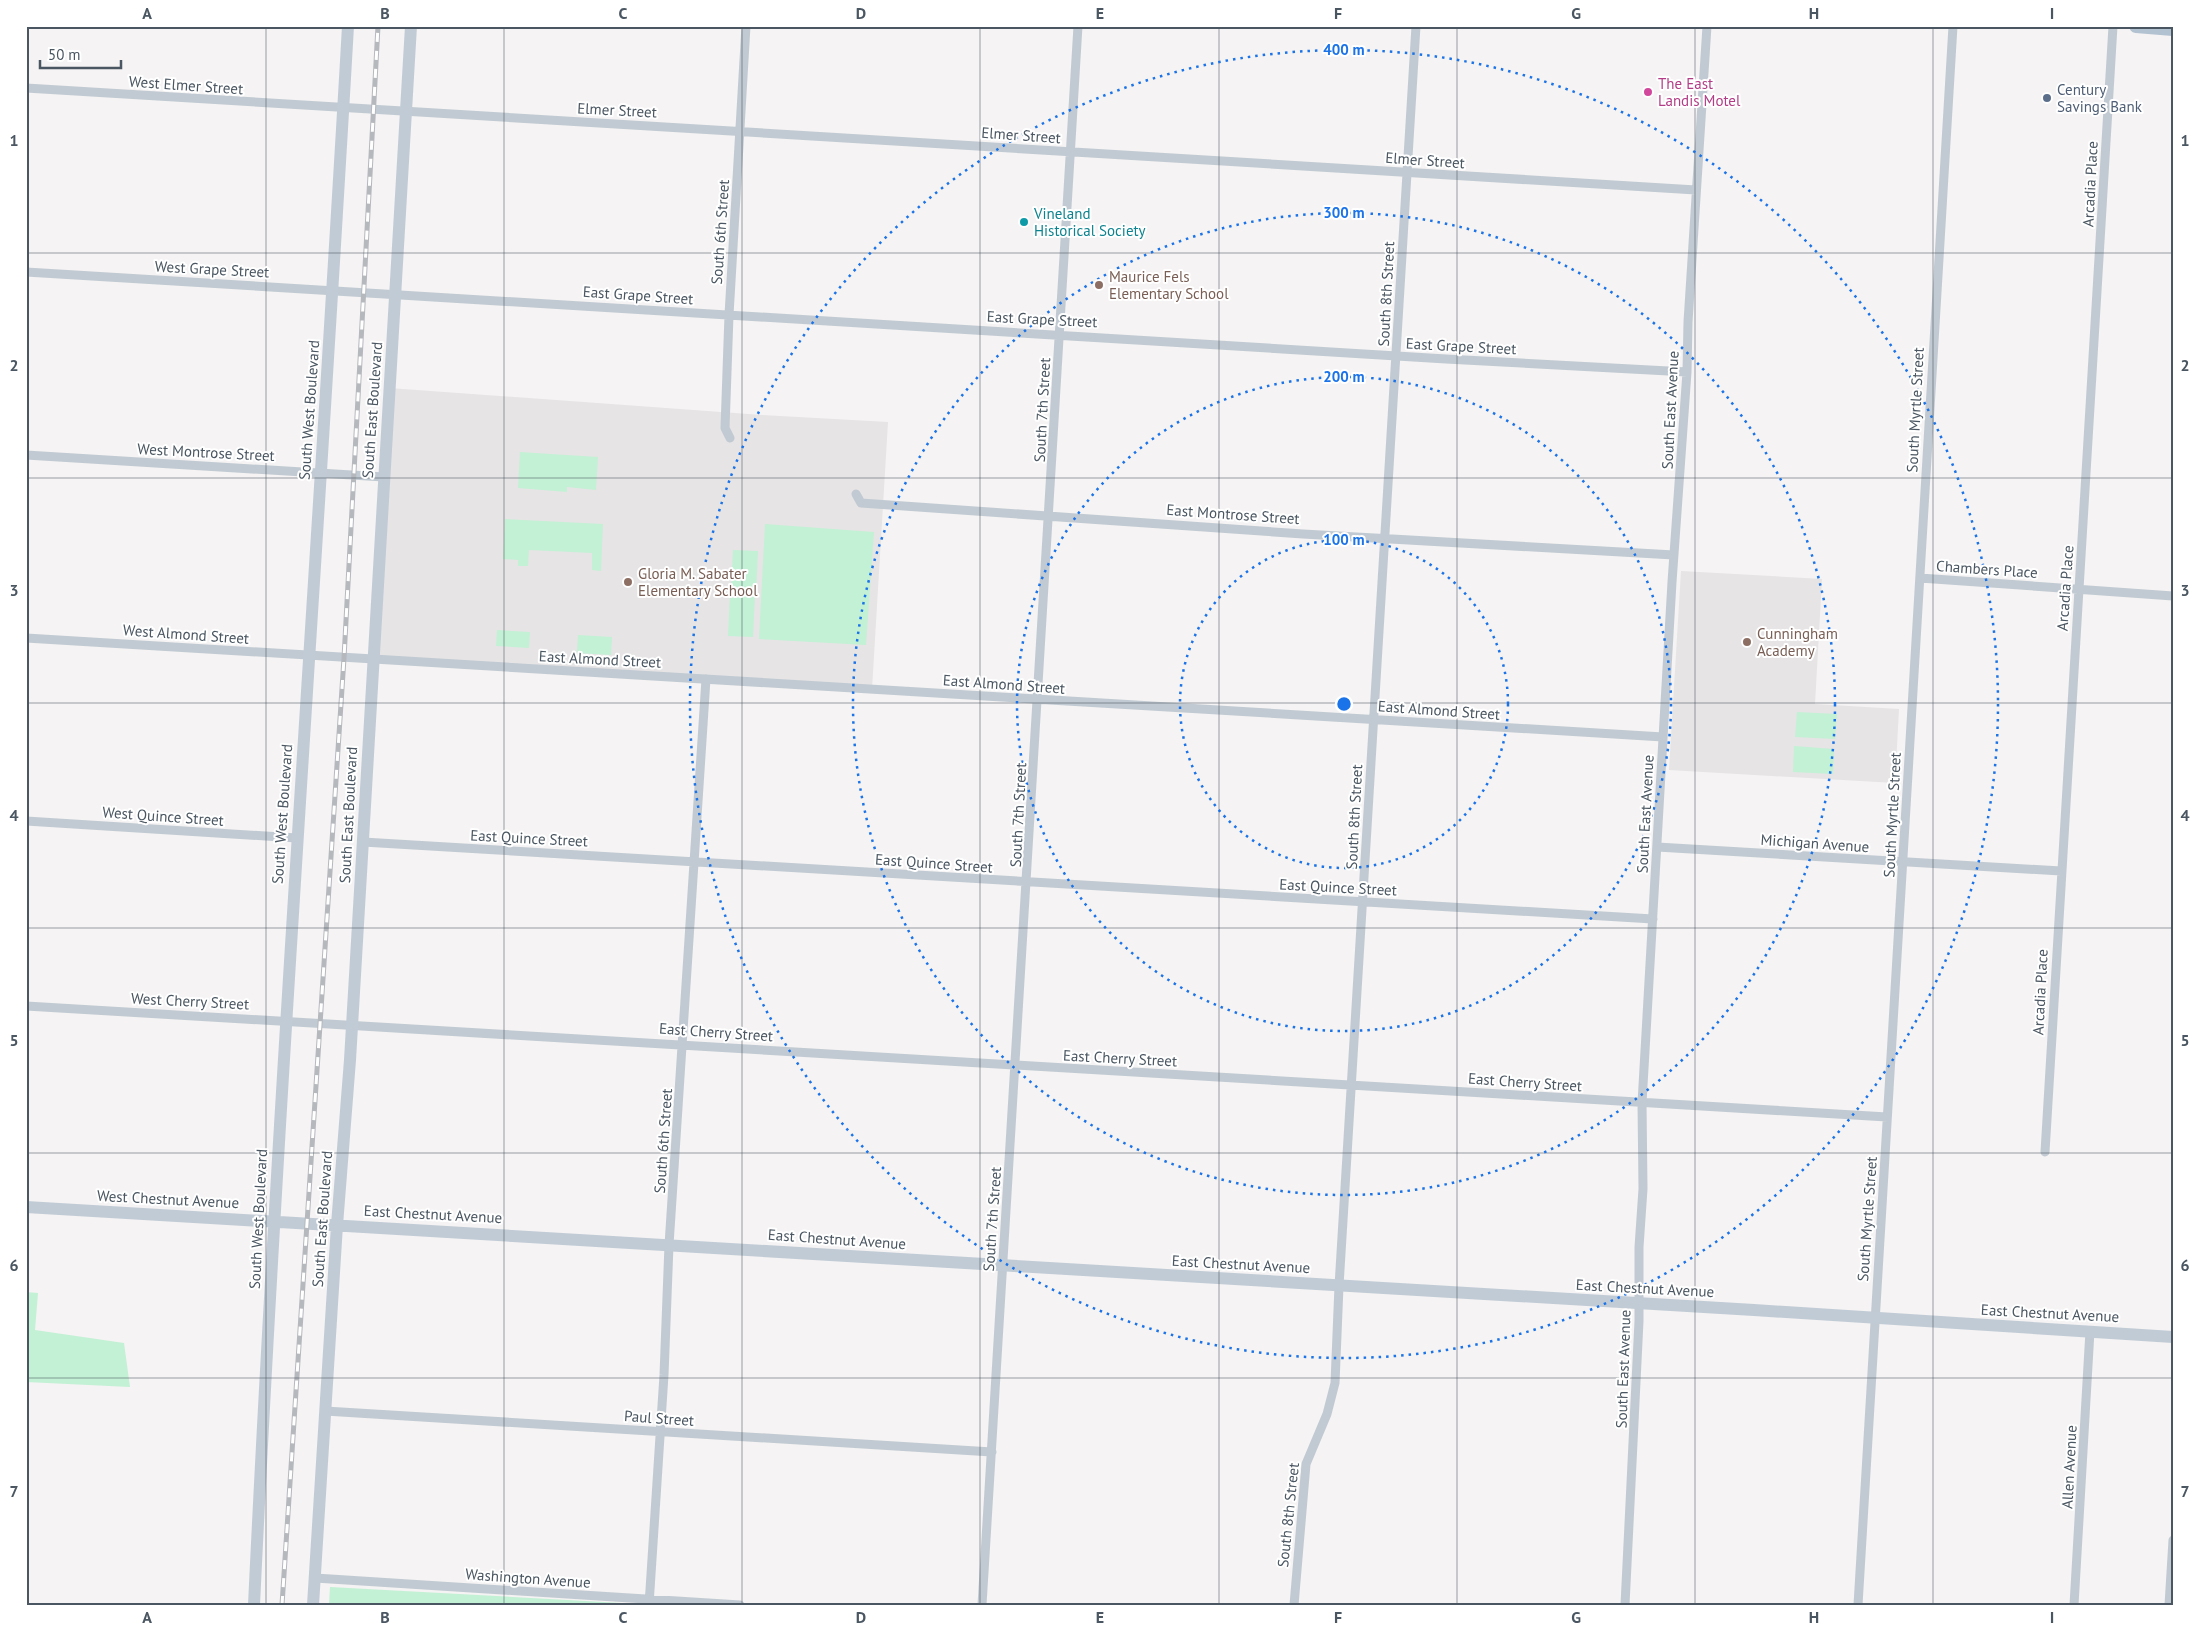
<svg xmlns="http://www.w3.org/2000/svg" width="2199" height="1631" font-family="'PT Sans',sans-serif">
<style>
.education{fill:#e6e4e5}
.green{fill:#c3f1d5}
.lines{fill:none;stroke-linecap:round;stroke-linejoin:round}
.street{stroke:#c1cad2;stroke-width:9}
.secondary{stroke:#c1cbd6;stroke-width:12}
.primary{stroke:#b3c2d1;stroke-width:14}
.rail-casing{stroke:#b5b8bd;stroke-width:5}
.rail{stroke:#fff;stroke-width:3;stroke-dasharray:9;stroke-linecap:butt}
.grid{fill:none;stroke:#4a5661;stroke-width:1;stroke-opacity:0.55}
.ring{fill:none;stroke:#1a73e8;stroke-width:2.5;stroke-dasharray:2.5 5}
.hotel-dot{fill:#d1479c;stroke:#fff;stroke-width:2}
.service-dot{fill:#5c6f8a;stroke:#fff;stroke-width:2}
.culture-dot{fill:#0f9aa8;stroke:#fff;stroke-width:2}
.education-dot{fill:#8d6e63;stroke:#fff;stroke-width:2}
.labels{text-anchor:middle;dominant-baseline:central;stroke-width:4;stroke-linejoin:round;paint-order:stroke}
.hotel-label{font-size:15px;fill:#b23c85;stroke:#fff;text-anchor:start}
.street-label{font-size:15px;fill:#4a5661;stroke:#fff}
.service-label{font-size:15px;fill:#4e5e75;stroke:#fff;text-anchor:start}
.culture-label{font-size:15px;fill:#0d838f;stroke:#fff;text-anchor:start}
.education-label{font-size:15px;fill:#785e54;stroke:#fff;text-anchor:start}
.centre{fill:#1a73e8;stroke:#fff;stroke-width:2.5}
.ring-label{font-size:15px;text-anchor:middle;font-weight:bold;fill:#1a73e8;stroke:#fff;stroke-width:4;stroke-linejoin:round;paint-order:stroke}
.neatline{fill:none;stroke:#4a5661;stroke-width:2}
.grid-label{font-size:16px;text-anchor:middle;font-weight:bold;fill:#4a5661}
</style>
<rect width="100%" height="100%" fill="#f5f3f3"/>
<path class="education" d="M 389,388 L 762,415 L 888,422 L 872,689 L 373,659 Z
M 1681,571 L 1822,579 L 1815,704 L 1899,709 L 1895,783 L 1669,770 Z"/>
<path class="green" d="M 520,452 L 598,457 L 596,490 L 567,487 L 567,492 L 518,488 Z
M 505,519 L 603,524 L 601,571 L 592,570 L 592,553 L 529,550 L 528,566 L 518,566 L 518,560 L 503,559 Z
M 765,524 L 874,532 L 866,645 L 759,639 Z
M 733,550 L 758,551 L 756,593 L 731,591 Z
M 730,594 L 755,596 L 753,637 L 728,636 Z
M 497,630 L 530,632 L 529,648 L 496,646 Z
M 578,635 L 612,637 L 611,655 L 577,653 Z
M 1797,712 L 1837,714 L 1835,739 L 1795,737 Z
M 1794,746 L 1834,749 L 1833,774 L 1793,772 Z
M 26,1292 L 38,1293 L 35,1330 L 124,1343 L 130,1387 L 26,1382 Z
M 330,1587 L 640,1604 L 329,1605 Z"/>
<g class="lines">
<path class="street" d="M 26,88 L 1696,190
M 26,272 L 1446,359 L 1687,372
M 730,438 L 725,428 L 729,315 L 746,26
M 26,455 L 384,477
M 856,494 L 861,503 L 1303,534 L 1674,555
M 1920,578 L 2173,596
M 26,638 L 1663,737
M 26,821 L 297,838
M 363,842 L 1653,919
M 1657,847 L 2061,871
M 26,1006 C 647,1040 1267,1082 1887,1117
M 2045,1152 L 2113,26
M 325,1411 L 992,1452
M 315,1578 L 740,1605
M 649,1605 L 664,1375 L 669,1245 L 706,679
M 982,1605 L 1078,26
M 1294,1605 L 1306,1464 L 1327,1414 L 1335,1383 L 1339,1286 L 1416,26
M 1625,1605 L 1639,1321 L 1639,1247 L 1643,1189 L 1642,1103 L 1672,582 L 1687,372 L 1688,322 L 1707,26
M 1858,1605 L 1953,26
M 2074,1605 L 2090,1331
M 2169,1605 L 2173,1540"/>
<path class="secondary" d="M 26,1207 L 1754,1310 L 2173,1337
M 254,1605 C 279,1078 318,553 348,26
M 313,1605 L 337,1225 L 350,1060 L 411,26"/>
<path class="primary" d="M 2136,26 L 2173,29"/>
<g class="rail-casing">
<path id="rail" d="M 282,1605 L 344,658 L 378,26"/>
</g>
<use href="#rail" class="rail"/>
</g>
<path class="grid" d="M 266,26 L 266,1605M 504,26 L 504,1605M 742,26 L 742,1605M 980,26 L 980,1605M 1219,26 L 1219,1605M 1457,26 L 1457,1605M 1695,26 L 1695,1605M 1933,26 L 1933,1605M 26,253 L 2173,253M 26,478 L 2173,478M 26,703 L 2173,703M 26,928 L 2173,928M 26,1153 L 2173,1153M 26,1378 L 2173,1378"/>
<g class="ring">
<circle cx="1344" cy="704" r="164"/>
<circle cx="1344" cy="704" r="327"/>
<circle cx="1344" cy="704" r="491"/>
<circle cx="1344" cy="704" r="654"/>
</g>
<circle class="hotel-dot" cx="1648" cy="92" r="5"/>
<circle class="service-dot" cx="2047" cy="98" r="5"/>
<circle class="culture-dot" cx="1024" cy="222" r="5"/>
<g class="education-dot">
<circle cx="1099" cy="285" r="5"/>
<circle cx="628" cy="582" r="5"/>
<circle cx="1747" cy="642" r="5"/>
</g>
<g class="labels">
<g class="hotel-label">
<text x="1658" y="83">The East<tspan x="1658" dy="17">Landis Motel</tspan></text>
</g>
<g class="street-label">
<text transform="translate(186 85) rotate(4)">West Elmer Street</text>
<text transform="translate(617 110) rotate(3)">Elmer Street</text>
<text transform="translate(1021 135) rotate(4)">Elmer Street</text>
<text transform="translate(1425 160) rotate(4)">Elmer Street</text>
<text transform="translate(2090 184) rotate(-87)">Arcadia Place</text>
<text transform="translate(720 232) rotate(-86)">South 6th Street</text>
<text transform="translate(212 269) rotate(3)">West Grape Street</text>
<text transform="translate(1386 294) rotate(-87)">South 8th Street</text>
<text transform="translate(638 295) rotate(4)">East Grape Street</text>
<text transform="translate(1042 319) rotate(3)">East Grape Street</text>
<text transform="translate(1461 346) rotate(3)">East Grape Street</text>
<text transform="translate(309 410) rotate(-86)">South West Boulevard</text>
<text transform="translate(372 410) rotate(-86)">South East Boulevard</text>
<text transform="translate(1042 410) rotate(-87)">South 7th Street</text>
<text transform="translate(1670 410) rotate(-87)">South East Avenue</text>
<text transform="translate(1915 410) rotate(-87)">South Myrtle Street</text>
<text transform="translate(206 452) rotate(3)">West Montrose Street</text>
<text transform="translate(1233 514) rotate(4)">East Montrose Street</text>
<text transform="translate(1987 569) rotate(4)">Chambers Place</text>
<text transform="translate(2065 588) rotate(-86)">Arcadia Place</text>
<text transform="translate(186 634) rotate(4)">West Almond Street</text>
<text transform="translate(600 659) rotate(3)">East Almond Street</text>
<text transform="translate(1004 684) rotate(4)">East Almond Street</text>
<text transform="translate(1439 710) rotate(4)">East Almond Street</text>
<text transform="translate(282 814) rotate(-86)">South West Boulevard</text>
<text transform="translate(1645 814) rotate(-87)">South East Avenue</text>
<text transform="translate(348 815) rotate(-87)">South East Boulevard</text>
<text transform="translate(1018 815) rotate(-87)">South 7th Street</text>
<text transform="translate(1892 815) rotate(-87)">South Myrtle Street</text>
<text transform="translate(163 816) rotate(4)">West Quince Street</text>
<text transform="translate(1354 817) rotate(-87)">South 8th Street</text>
<text transform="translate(529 838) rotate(3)">East Quince Street</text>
<text transform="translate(1815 843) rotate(4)">Michigan Avenue</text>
<text transform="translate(934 863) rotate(4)">East Quince Street</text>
<text transform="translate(1338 887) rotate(3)">East Quince Street</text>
<text transform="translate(2040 992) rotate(-87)">Arcadia Place</text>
<text transform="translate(190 1001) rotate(3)">West Cherry Street</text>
<text transform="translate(716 1032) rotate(4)">East Cherry Street</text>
<text transform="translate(1120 1058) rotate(3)">East Cherry Street</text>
<text transform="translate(1525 1082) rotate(4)">East Cherry Street</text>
<text transform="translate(663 1141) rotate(-86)">South 6th Street</text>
<text transform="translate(168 1199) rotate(3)">West Chestnut Avenue</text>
<text transform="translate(433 1214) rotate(3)">East Chestnut Avenue</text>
<text transform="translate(258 1219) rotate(-87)">South West Boulevard</text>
<text transform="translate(322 1219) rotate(-86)">South East Boulevard</text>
<text transform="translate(992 1219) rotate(-86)">South 7th Street</text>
<text transform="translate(1867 1219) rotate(-86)">South Myrtle Street</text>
<text transform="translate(837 1239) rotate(4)">East Chestnut Avenue</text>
<text transform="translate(1241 1264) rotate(3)">East Chestnut Avenue</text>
<text transform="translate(1645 1288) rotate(3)">East Chestnut Avenue</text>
<text transform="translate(2050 1313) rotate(3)">East Chestnut Avenue</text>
<text transform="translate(1623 1369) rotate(-88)">South East Avenue</text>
<text transform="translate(659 1418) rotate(4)">Paul Street</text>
<text transform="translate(2069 1467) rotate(-87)">Allen Avenue</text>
<text transform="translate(1288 1515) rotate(-84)">South 8th Street</text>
<text transform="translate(528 1578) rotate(4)">Washington Avenue</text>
</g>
<g class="service-label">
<text x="2057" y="89">Century<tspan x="2057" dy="17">Savings Bank</tspan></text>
</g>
<g class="culture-label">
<text x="1034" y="213">Vineland<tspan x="1034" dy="17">Historical Society</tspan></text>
</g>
<g class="education-label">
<text x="1109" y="276">Maurice Fels<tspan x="1109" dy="17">Elementary School</tspan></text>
<text x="638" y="573">Gloria M. Sabater<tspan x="638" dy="17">Elementary School</tspan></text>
<text x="1757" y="633">Cunningham<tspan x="1757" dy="17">Academy</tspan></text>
</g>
</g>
<circle cx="1344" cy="704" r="8" class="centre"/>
<g class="ring-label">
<text x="1344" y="55">400 m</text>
<text x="1344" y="218">300 m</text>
<text x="1344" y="382">200 m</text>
<text x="1344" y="545">100 m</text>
</g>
<rect width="2199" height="1631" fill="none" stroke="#ffffff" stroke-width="55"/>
<path d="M40 60v8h81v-8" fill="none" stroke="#4a5661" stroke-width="2.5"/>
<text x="48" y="60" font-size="15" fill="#4a5661" stroke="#ffffff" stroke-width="4" paint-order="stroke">50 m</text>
<rect x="28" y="28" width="2144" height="1576" class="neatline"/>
<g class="grid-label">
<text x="147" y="19">A</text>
<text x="385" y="19">B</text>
<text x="623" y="19">C</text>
<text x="861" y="19">D</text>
<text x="1100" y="19">E</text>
<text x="1338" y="19">F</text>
<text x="1576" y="19">G</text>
<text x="1814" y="19">H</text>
<text x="2052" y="19">I</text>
<text x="14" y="146">1</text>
<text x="2185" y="146">1</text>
<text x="14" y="371">2</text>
<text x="2185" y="371">2</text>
<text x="14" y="596">3</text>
<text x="2185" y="596">3</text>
<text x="14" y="821">4</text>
<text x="2185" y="821">4</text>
<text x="14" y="1046">5</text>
<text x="2185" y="1046">5</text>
<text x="14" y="1271">6</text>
<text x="2185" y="1271">6</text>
<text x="14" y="1497">7</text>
<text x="2185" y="1497">7</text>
<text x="147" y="1623">A</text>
<text x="385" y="1623">B</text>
<text x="623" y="1623">C</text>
<text x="861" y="1623">D</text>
<text x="1100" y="1623">E</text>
<text x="1338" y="1623">F</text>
<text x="1576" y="1623">G</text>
<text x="1814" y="1623">H</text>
<text x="2052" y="1623">I</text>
</g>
</svg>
